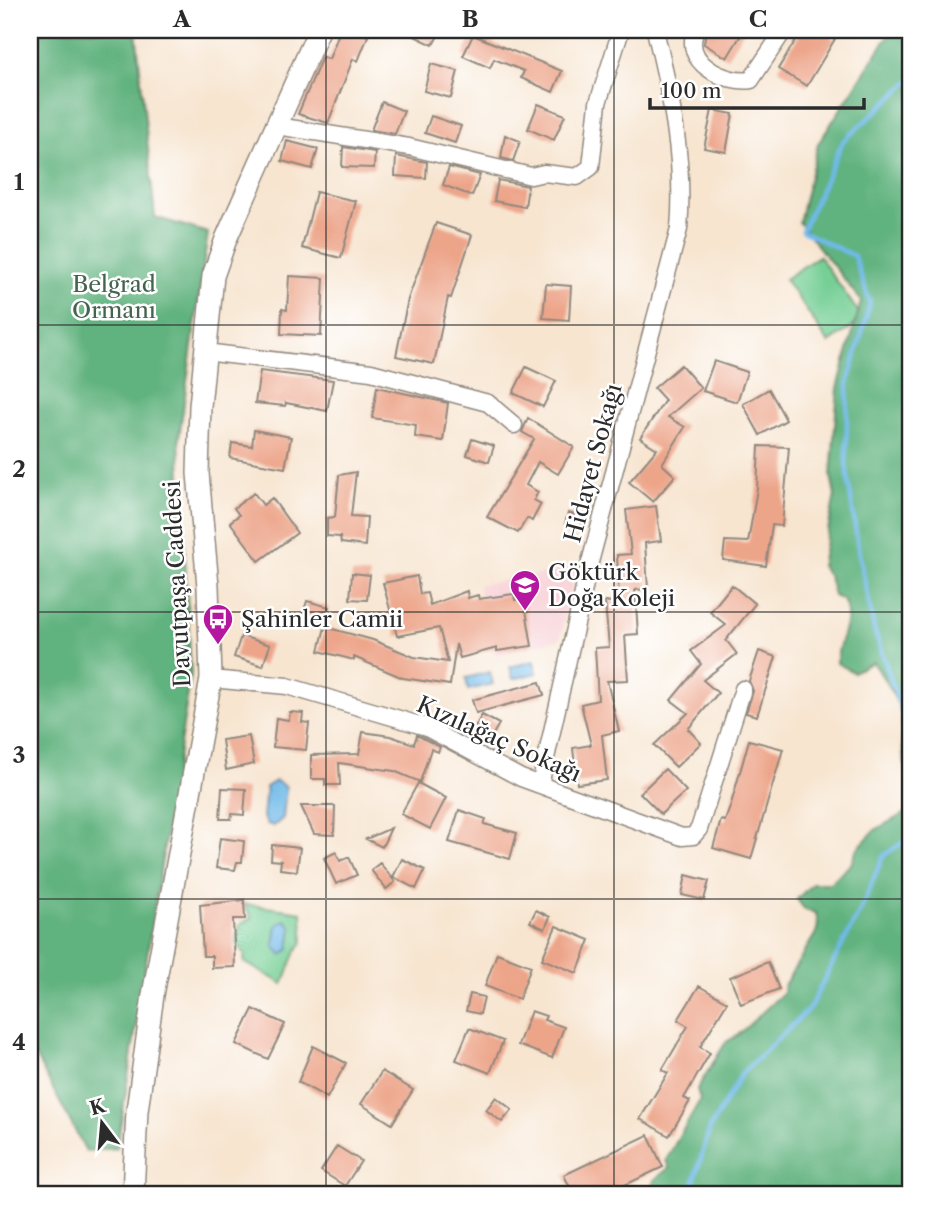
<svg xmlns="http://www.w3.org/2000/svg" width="941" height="1224" font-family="'Libre Caslon Text',serif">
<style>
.built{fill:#f7cfd4}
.green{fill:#76cf95;stroke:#507d60;stroke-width:2}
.forest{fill:#60b27e;stroke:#466e54;stroke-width:2}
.water{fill:#71bae9;stroke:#4e728a;stroke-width:2}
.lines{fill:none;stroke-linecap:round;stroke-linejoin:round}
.stream{stroke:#71bae9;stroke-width:4.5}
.building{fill:#eda58a}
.minor-casing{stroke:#91887e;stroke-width:19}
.tertiary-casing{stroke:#91887e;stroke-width:24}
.minor{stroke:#fff;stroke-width:16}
.tertiary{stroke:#fff;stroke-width:21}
.grid{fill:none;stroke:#2b2b2b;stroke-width:2;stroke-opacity:0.55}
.labels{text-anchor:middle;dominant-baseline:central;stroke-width:5;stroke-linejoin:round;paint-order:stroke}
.park-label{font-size:23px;fill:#456450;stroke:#fff}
.street-label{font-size:23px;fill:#2b2b2b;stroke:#fff}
.poi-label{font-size:23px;fill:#2b2b2b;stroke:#fff;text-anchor:start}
.neatline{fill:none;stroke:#2b2b2b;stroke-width:2.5}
.grid-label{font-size:23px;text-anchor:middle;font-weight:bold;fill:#2b2b2b}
</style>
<rect width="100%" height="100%" fill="#fff"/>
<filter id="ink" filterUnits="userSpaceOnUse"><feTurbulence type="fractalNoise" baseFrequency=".0143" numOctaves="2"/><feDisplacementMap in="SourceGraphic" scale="14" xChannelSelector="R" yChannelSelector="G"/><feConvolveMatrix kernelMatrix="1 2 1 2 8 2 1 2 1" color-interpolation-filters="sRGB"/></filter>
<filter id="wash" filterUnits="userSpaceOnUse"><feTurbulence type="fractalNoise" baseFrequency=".00686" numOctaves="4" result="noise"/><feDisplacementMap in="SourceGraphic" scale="28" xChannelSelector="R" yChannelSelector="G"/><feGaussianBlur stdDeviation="1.57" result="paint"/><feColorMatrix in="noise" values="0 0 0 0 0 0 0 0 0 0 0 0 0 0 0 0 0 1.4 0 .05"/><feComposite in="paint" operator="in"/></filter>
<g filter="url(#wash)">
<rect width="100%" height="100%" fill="#f7e5d0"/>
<path class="built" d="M 576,568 L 560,639 L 495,655 L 478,585 Z"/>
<path class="green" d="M 819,256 L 863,319 L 829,343 L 785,279 Z
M 244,904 L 302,912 L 303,942 L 296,951 L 283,984 L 244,962 L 245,954 L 236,943 L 240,924 L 252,918 Z"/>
<path class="forest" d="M 30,30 L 136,30 L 155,217 L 208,233 L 179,438 L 191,674 L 117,1148 L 86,1151 L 30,1046 Z
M 892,30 L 911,30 L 911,776 C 898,759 905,737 902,717 C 901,705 880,672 873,662 L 853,672 L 837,663 C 836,640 855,622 843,600 L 834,596 L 829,577 L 821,566 L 835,495 L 831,476 L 838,388 L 861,301 L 799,222 L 818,144 Z
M 909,811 L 911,812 L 911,1194 L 651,1194 L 654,1180 L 669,1168 L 666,1160 L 700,1100 L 697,1089 L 726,1042 L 737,1036 L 784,992 L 783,987 L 816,933 L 818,925 L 816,913 L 805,910 L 797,899 L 813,883 L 830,883 L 851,864 L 857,849 L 875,830 Z"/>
<path class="water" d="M 534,661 L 537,673 L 513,679 L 510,667 Z
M 490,672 L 493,684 L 468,690 L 466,678 Z
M 276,781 L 286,787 L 283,818 L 274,826 L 267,824 L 263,817 L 266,787 Z
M 286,920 L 292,928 L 289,949 L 282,955 L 274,946 L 277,925 Z"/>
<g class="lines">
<path class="stream" d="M 911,80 L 843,141 L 802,231 L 854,256 L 870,303 L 848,383 L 846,464 L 859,554 L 874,629 L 911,740
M 690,1194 L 710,1128 L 742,1073 L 809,1009 L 862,907 L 883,856 L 911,837"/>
</g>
<g id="blocks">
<path class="building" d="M 340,30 L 352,30 L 368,36 L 358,61 L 353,59 L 328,123 L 298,114 L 322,57 L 329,59 Z
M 402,30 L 441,30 L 433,45 Z
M 706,30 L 744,30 L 727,58 L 704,44 Z
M 802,30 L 818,30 L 835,39 L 807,86 L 778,69 Z
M 473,35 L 562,71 L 553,92 L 521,78 L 524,71 L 494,59 L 490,68 L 463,56 Z
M 431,64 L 458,71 L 451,98 L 424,91 Z
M 382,102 L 404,111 L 395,134 L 371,130 Z
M 538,104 L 565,115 L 554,140 L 528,129 Z
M 712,110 L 733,114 L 726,152 L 704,148 Z
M 431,116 L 461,126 L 455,143 L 425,133 Z
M 505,135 L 520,141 L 513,161 L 501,158 Z
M 287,141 L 318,149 L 312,169 L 282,161 Z
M 343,147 L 375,152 L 374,168 L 342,167 Z
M 396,156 L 427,162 L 426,178 L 395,176 Z
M 449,167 L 480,175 L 472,196 L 443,185 Z
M 498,180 L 528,186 L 525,207 L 494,201 Z
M 316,192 L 356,201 L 341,258 L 302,248 Z
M 436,223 L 472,235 L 451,298 L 448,297 L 434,364 L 396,356 L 408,299 Z
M 289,276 L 324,278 L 321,336 L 281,334 L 282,309 L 287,310 Z
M 546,284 L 571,286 L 569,320 L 543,318 Z
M 714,361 L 747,372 L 737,402 L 703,391 Z
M 681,365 L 701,388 L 668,417 L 685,427 L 662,464 L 675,476 L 653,502 L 629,482 L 657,449 L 640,438 L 665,400 L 654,388 Z
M 526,367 L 556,381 L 543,407 L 513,393 Z
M 260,371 L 333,380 L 327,411 L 286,403 L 285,406 L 255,403 Z
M 377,387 L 448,403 L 443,441 L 415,437 L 416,425 L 372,418 Z
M 769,389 L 786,420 L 760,435 L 743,404 Z
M 528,418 L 574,447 L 558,474 L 538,462 L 526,485 L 538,492 L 534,500 L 541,504 L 532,521 L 527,518 L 518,533 L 487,517 L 534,439 L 522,432 Z
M 254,430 L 291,437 L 285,468 L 230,458 L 232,443 L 252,446 Z
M 472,439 L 494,446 L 489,462 L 467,455 Z
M 759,446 L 789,447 L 782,526 L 772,525 L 766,566 L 723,560 L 725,541 L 748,542 L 757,489 Z
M 356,472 L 351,516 L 367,517 L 365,546 L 341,543 L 340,537 L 327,536 L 327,518 L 335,517 L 339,475 Z
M 254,493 L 263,505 L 272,498 L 297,533 L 259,561 L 230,522 L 239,515 L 234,508 Z
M 656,506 L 661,541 L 645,543 L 648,589 L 635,590 L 638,634 L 625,635 L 628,680 L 607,681 L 619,731 L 602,735 L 607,780 L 577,784 L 573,748 L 591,745 L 581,704 L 598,700 L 595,648 L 609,647 L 605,602 L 619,601 L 617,555 L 631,554 L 626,510 Z
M 568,513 L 583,517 L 580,528 L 565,524 Z
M 352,573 L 370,575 L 367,600 L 350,599 Z
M 417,576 L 420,594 L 427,593 L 430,605 L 467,591 L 468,598 L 478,595 L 479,599 L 514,594 L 515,600 L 524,598 L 532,646 L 497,651 L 497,648 L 460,658 L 456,644 L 450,685 L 403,678 L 354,657 L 354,660 L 319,651 L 325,627 L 373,640 L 414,657 L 448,662 L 439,628 L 397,636 L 383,583 Z
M 732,585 L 755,604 L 726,640 L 737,654 L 703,680 L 718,693 L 688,729 L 701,743 L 676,767 L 654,745 L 688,713 L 671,700 L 701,664 L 691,651 L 726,625 L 710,612 Z
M 307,601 L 329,607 L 324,623 L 302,617 Z
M 241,636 L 270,645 L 263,666 L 234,657 Z
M 759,651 L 776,657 L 757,716 L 746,713 L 753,691 L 749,681 Z
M 540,682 L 544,695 L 476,713 L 472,700 Z
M 290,712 L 303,713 L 302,722 L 309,723 L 306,750 L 273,747 L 276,718 L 289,720 Z
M 482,715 L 499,724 L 492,736 L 475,727 Z
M 363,732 L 390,736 L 414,744 L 417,735 L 440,747 L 438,752 L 431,749 L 420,782 L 394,771 L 339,763 L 340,785 L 325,785 L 325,779 L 311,779 L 311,755 L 359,754 Z
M 249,736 L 254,764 L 226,770 L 222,740 Z
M 749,740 L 783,749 L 751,859 L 713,848 L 721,820 L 725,821 L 731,804 Z
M 665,769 L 686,791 L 661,814 L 640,793 Z
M 418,783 L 446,798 L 430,829 L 401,814 Z
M 222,788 L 246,789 L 244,815 L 232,814 L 231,819 L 220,819 Z
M 301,806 L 335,806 L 334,835 L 314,834 Z
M 459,810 L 486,819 L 484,824 L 517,833 L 510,859 L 449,842 Z
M 391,828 L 382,847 L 366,839 Z
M 220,838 L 244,841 L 242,862 L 237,862 L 235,870 L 216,868 Z
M 272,845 L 300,848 L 297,871 L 280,869 L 281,861 L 271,860 Z
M 336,852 L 340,861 L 349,857 L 357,875 L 336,884 L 324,858 Z
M 402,859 L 425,870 L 416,889 L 393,877 Z
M 380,863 L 395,882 L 386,889 L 371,870 Z
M 686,875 L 709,881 L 704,900 L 682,895 Z
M 244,900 L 245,919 L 233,919 L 235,967 L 212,968 L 212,956 L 203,956 L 200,905 Z
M 536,910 L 550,917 L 545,929 L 530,922 Z
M 556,926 L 590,940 L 577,973 L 542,959 Z
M 497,953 L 531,966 L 519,999 L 485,986 Z
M 768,962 L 779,989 L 741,1004 L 730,977 Z
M 699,986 L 727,1002 L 700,1047 L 710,1053 L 684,1098 L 690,1101 L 669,1136 L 640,1119 L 668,1073 L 662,1070 L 688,1026 L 678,1020 Z
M 470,994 L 484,997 L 480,1014 L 466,1011 Z
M 253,1009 L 285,1024 L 268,1059 L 236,1044 Z
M 531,1011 L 546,1016 L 544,1020 L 564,1027 L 552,1058 L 518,1045 Z
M 469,1028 L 503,1041 L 490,1073 L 456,1060 Z
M 313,1046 L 346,1063 L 327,1098 L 298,1082 Z
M 382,1071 L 413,1090 L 392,1124 L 361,1104 Z
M 496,1097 L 512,1110 L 502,1122 L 486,1110 Z
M 648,1135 L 663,1167 L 606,1194 L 573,1194 L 564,1175 Z
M 337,1146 L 361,1161 L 345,1186 L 321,1171 Z"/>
</g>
</g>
<g filter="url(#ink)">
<use href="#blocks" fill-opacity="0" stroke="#91887e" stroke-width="2"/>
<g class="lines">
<g class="minor-casing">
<path id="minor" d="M 696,30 C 681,62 725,84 751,80 L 784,30
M 277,126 L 409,147 L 531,176 L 544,173 L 577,177 L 591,167 L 598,103 L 621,30
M 205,352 L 371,372 L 488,403 L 514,425
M 211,679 L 287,686 L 423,726 L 521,778 L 682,837 L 693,836 L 699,829 L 743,689
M 540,785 L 589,566 L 679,229 C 685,160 671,96 655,30"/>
</g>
<g class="tertiary-casing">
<path id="tertiary" d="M 133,1194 L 137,1111 L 153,995 L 211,679 L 208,586 L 198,473 L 200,406 L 213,276 L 226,239 L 319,30"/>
</g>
<use href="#minor" class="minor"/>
<use href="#tertiary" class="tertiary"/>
</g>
</g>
<path class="grid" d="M 326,30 L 326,1194M 614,30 L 614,1194M 30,325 L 911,325M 30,612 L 911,612M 30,899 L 911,899"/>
<defs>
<g id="school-pin" transform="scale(1.575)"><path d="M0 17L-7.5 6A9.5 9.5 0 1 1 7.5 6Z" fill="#b5179e" stroke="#fff"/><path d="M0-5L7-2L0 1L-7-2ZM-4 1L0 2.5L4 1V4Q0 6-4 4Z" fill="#fff"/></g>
<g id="bus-pin" transform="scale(1.575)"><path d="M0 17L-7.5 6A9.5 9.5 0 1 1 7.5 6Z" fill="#b5179e" stroke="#fff"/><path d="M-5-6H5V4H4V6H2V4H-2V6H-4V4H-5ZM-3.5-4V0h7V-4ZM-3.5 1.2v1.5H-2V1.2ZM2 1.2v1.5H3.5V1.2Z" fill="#fff"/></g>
</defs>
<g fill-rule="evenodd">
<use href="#school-pin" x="525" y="585"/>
<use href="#bus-pin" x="218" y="619"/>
</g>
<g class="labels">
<g class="park-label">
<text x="114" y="284">Belgrad<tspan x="114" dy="26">Ormanı</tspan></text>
</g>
<g class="street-label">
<text transform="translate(593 463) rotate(-75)">Hidayet Sokağı</text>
<text transform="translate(177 584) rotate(-93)">Davutpaşa Caddesi</text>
<text transform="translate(499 739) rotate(24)">Kızılağaç Sokağı</text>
</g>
<g class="poi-label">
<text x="548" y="572">Göktürk<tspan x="548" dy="26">Doğa Koleji</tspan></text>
<text x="241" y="619">Şahinler Camii</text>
</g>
</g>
<rect width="941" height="1224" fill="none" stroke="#fff" stroke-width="77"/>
<g transform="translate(102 1123) rotate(344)" stroke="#ffffff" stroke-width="5" paint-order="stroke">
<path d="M0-5L12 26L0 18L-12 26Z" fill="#2b2b2b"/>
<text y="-10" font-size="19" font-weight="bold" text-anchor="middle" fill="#2b2b2b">K</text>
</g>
<path d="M650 98v10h214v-10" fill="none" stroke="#2b2b2b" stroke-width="3.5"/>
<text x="661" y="98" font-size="21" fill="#2b2b2b" stroke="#ffffff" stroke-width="5" paint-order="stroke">100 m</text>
<rect x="38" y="38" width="864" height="1148" class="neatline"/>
<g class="grid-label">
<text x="182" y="27">A</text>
<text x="470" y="27">B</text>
<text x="758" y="27">C</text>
<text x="19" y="190">1</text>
<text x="19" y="477">2</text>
<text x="19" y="763">3</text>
<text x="19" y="1050">4</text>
</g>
</svg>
